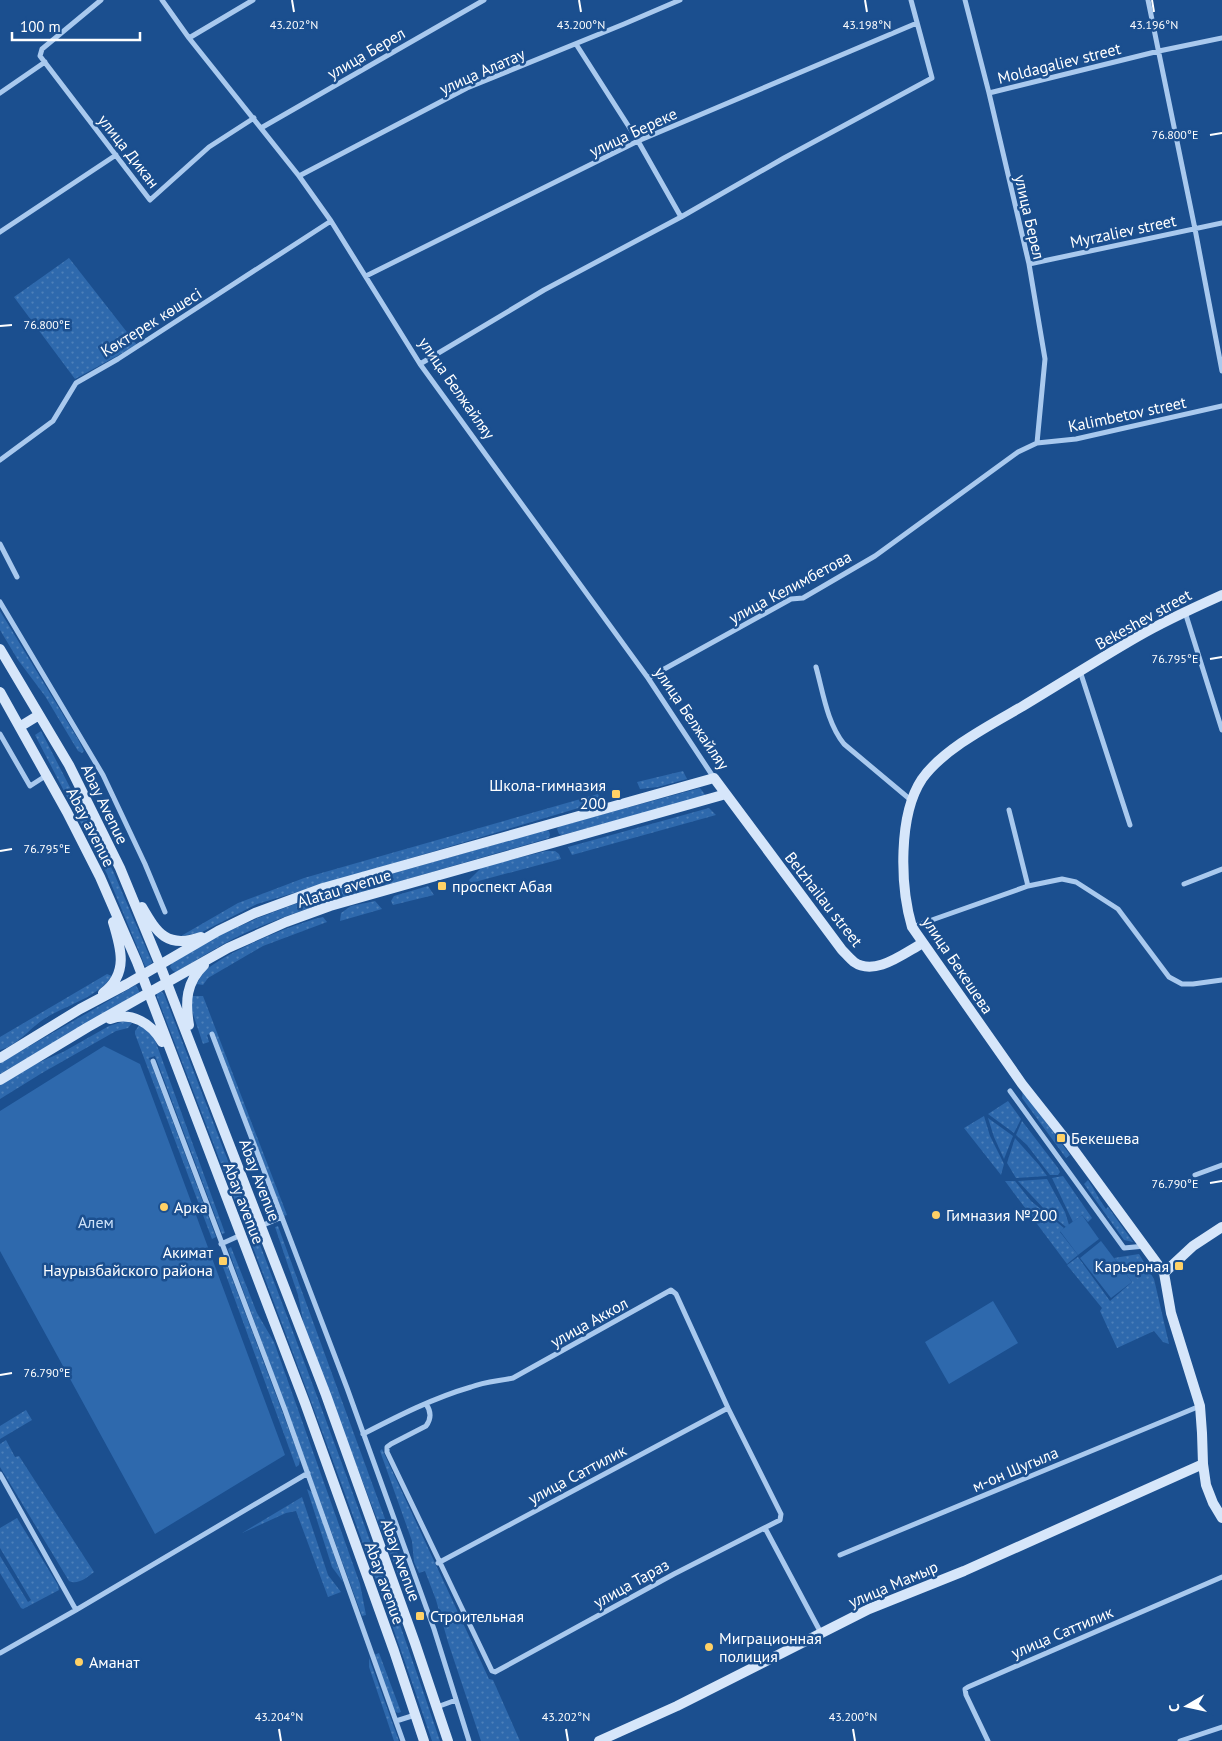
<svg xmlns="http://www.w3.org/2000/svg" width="1222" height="1741" font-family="'PT Sans',sans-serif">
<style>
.grass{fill:url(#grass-dots)}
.park{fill:#2e69ad}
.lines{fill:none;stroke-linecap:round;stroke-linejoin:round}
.street{stroke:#a9c9ee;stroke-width:5}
.secondary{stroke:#d6e6fa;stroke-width:10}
.ticks{fill:none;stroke:#fff;stroke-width:2}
.poi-dot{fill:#ffd166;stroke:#1b4f8f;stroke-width:2}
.labels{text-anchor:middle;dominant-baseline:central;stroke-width:5;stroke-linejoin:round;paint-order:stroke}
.street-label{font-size:16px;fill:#fff;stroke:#1b4f8f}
.poi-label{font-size:16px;fill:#fff;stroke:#1b4f8f;text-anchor:start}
.park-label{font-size:16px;fill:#cfe3fa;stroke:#1b4f8f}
.ticks-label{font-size:12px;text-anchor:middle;fill:#fff;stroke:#1b4f8f;stroke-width:5;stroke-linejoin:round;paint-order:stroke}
</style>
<defs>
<pattern id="grass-dots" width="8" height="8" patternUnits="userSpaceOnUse" patternTransform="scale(1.25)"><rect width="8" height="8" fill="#2e69ad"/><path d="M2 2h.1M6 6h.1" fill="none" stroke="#4d80b9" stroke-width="1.8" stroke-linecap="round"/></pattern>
</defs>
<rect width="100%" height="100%" fill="#1b4f8f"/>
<path class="grass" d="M 69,258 L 137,345 L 75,379 L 14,297 Z
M 0,611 L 79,741 L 84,751 L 82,753 L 78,751 L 45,696 L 18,660 L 0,630 Z
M 41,731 L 113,871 L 152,962 L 148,967 L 145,966 L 107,874 L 35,735 Z
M 683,771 L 687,779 L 658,787 L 640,789 L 637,782 Z
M 700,788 L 706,796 L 562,835 L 559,834 L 557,829 L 560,826 Z
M 598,794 L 600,799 L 592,804 L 257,904 L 200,933 L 181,936 L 238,903 L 304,878 Z
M 709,808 L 716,815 L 572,855 L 568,847 Z
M 546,830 L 549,831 L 550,835 L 549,838 L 387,885 L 383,884 L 381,879 L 384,876 Z
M 546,851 L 555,851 L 559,854 L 561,859 L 471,883 L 469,880 L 482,867 Z
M 369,880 L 373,882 L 374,885 L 371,889 C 328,902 284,915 243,934 C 220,945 198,959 176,972 L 173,971 L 170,967 L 172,963 L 220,935 L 258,918 L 324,893 Z
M 428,886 L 434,895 L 393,905 L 391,901 L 394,896 Z
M 375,901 L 382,909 L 340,921 L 341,913 L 351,906 Z
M 323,917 L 327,922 L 263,946 L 208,978 L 203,985 L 197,984 C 199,980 201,975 205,971 C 226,952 295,923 323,917 Z
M 107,974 L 112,976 C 97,998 66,1005 44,1019 C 29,1029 18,1045 0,1050 L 0,1037 Z
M 136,985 L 140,993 L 0,1074 L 0,1063 Z
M 161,991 L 164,994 C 259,1242 355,1489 440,1741 L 432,1741 C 347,1490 252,1244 157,997 L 157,993 Z
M 192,996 L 203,996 L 287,1215 L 284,1216 L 214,1032 L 207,1035 L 209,1042 L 203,1044 L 191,1008 Z
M 124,1021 L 132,1023 L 128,1028 L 116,1031 L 42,1073 L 0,1099 L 0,1085 L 35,1064 L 63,1052 L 109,1026 Z
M 140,1024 L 154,1037 L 225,1233 L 222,1234 L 155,1056 L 149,1058 L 216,1237 L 212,1239 L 135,1034 L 135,1031 Z
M 1023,1091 L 1070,1155 L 1066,1158 L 1022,1098 Z
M 1008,1101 L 1021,1119 L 1014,1133 L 988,1114 Z
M 984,1116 L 990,1136 L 1004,1164 L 1001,1175 L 964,1128 Z
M 988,1118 L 1013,1136 L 1004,1159 L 994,1137 Z
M 1022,1121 L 1058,1168 L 1060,1172 L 1058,1175 L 1050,1175 L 1027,1145 L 1016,1135 Z
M 1015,1138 L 1039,1165 L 1047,1176 L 1016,1178 L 1007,1163 Z
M 1063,1176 L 1092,1218 L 1088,1222 L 1082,1215 L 1073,1222 L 1052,1178 Z
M 1047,1179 L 1065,1212 L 1069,1225 L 1066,1227 L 1045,1210 L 1018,1181 Z
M 1088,1180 C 1095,1190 1099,1200 1106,1209 L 1108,1207 L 1133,1242 L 1124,1240 L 1084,1184 Z
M 1005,1181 L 1015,1181 L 1031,1201 L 1064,1228 L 1060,1232 L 1078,1255 L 1067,1264 Z
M 278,1226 L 414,1598 L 408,1600 L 305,1331 L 298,1295 L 275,1227 Z
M 231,1247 L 257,1313 L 274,1342 L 360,1584 L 366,1615 L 362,1616 L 228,1249 Z
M 1139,1254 L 1154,1279 L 1169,1344 L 1163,1342 L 1154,1331 L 1117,1348 L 1100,1311 L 1102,1308 L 1067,1265 L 1078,1257 L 1110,1301 L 1132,1282 L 1114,1258 Z
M 227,1265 L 300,1459 L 299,1465 L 296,1467 L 223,1267 Z
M 26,1410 L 32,1420 L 0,1439 L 0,1426 Z
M 6,1440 L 15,1457 L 19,1456 L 94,1572 C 87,1578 77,1585 69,1581 L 0,1467 L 0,1444 Z
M 382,1449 L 489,1679 L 493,1680 L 520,1741 L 481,1741 L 448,1642 L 436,1600 L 425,1571 L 419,1573 L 414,1562 L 412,1541 L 380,1451 Z
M 307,1489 L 313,1493 L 343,1582 L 332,1567 Z
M 302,1497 L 328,1575 L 341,1592 L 328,1597 L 296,1511 L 286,1513 L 242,1533 Z
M 17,1518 L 58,1585 L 59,1590 L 23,1609 L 21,1608 L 0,1573 L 0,1556 L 28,1602 L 31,1600 L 0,1548 L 0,1528 Z
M 379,1653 L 401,1712 L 398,1713 L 394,1711 L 374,1655 Z
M 369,1658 L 399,1741 L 394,1741 L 369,1667 Z"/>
<path class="park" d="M 104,1046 L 140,1064 L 285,1455 L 155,1534 L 0,1251 L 0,1111 Z
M 1082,1215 L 1099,1239 L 1078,1255 L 1060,1231 Z
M 1101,1241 L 1132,1282 L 1111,1298 L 1080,1258 Z
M 993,1301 L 1018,1343 L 949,1384 L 925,1342 Z"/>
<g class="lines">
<path class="street" d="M 101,0 L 42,49 L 40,56 L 150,200 L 209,147 L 254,118
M 162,0 L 189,38 L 299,176 L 331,221 L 420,364 L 648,678 L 714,778
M 965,0 L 989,93 L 1029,264 L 1045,359 L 1037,443
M 1148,0 L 1195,229 L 1222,371
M 189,38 L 253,0
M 576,44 L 638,141 L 681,217
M 0,93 L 45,62
M 989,93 L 1159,51 L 1222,38
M 261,128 L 484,0
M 299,176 L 467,88 L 624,24 L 680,0
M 0,232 L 116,155
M 1029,264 L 1222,223
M 366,276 L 638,141 L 917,23
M 420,364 L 544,290 L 681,217 L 784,158 L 932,78 L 911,0
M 0,460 L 53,421 L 76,383 L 118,359 L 331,221
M 0,544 L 17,577
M 0,602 L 103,775 L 145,864 L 165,912
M 1185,612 L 1222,730
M 816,667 C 823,692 827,723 844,744 L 912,801
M 1080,671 L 1130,825
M 648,678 L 791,599 L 803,598 L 875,556 L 1018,452 L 1037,443 L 1076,439 L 1222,406
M 0,734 L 30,786 L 47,775
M 1009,810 L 1028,886
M 1184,884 L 1222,869
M 912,927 L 1028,886 L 1062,879 L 1076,882 L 1118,909 L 1169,977 L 1182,984 L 1193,984 L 1222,980
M 212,1034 L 347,1388 L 434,1629 L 469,1741
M 153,1061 L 285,1410 L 403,1741
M 1010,1091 L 1124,1248 L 1145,1246
M 1195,1175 L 1222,1165
M 261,1226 L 282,1217
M 221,1244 L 241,1235
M 363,1434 C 398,1416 433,1398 471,1387 C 484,1382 499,1381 513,1378 L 671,1290 L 676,1294 L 728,1408 L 781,1514 L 780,1520 L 674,1574 L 495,1672 L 492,1671 L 387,1452 L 387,1447 L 391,1444 L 426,1426 C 432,1418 431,1411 426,1404
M 0,1474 L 76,1610
M 765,1528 L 821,1633
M 840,1555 L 1200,1406
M 438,1563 L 728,1408
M 0,1653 L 76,1610 L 308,1473
M 437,1707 L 456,1700
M 396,1721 L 415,1715
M 988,1741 L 966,1695 L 965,1689 L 968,1687 L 1222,1577
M 1180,1741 L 1222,1727"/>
<path class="secondary" d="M 1222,595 C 1193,608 1164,621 1137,637 C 1099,659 1061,683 1023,706 C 992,724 943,749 922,779 C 898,815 900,886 912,927 L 1022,1084 L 1071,1146 L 1164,1273 L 1171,1313 L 1200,1406 L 1202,1433 L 1203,1464 L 1206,1485 L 1213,1503 L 1222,1518
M 0,649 L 69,765 L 120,868 L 160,965 L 326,1395 L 415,1643 L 448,1741
M 0,692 L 67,812 L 100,877 L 137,962 L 305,1403 L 394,1651 L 424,1741
M 21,726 L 39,715
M 142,907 C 157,933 167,949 201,937
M 103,993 C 129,974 121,948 113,922
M 110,1019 C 131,1011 151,1023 162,1042
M 189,1025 C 185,1002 186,982 204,965
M 0,1058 L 80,1009 L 127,984 L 218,931 L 255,913 L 323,888 L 714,778 L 842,950 C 846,954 850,959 854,962 C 875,977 904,953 923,943
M 0,1080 L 88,1027 L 228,948 L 286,922 L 330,906 L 726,794
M 1164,1273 L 1193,1246 L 1222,1227
M 599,1741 L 677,1706 L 869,1609 L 964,1571 L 1203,1464"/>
</g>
<path class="ticks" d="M 292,0 L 294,12M 579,0 L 581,12M 865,0 L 867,12M 1152,0 L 1154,12M 1210,135 L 1222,133M 0,326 L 12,325M 1210,659 L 1222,657M 0,851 L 12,849M 1210,1183 L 1222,1181M 0,1375 L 12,1373M 279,1729 L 281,1741M 566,1729 L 568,1741M 853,1729 L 855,1741"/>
<g class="poi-dot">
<rect x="611" y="789" width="10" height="10" rx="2.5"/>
<rect x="437" y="881" width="10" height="10" rx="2.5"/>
<rect x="1056" y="1133" width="10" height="10" rx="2.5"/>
<circle cx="164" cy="1207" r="5"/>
<circle cx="936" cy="1215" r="5"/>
<rect x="218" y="1256" width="10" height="10" rx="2.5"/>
<rect x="1174" y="1261" width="10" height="10" rx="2.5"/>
<rect x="415" y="1611" width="10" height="10" rx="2.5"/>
<circle cx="709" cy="1647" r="5"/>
<circle cx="79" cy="1662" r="5"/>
</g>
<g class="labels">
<g class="street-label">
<text transform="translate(366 53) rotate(-30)">улица Берел</text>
<text transform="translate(1059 63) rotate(-14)">Moldagaliev street</text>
<text transform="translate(482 71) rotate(-24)">улица Алатау</text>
<text transform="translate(633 132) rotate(-25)">улица Береке</text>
<text transform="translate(129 151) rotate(52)">улица Дикан</text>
<text transform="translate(1030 217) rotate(77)">улица Берел</text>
<text transform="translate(1123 231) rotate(-12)">Myrzaliev street</text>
<text transform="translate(151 322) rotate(-32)">Көктерек көшесі</text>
<text transform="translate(457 388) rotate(55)">улица Белжайляу</text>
<text transform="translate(1127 414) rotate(-12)">Kalimbetov street</text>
<text transform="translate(790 587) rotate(-28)">улица Келимбетова</text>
<text transform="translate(1143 619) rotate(-29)">Bekeshev street</text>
<text transform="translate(692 718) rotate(56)">улица Белжайляу</text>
<text transform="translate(105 804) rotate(64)">Abay Avenue</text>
<text transform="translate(91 827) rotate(63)">Abay avenue</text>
<text transform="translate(344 888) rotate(-17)">Alatau avenue</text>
<text transform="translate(824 899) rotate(52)">Belzhailau street</text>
<text transform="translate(958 965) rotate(56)">улица Бекешева</text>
<text transform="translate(260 1180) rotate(69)">Abay Avenue</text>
<text transform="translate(244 1203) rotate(69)">Abay avenue</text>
<text transform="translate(589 1322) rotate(-29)">улица Аккол</text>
<text transform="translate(1015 1469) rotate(-23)">м-он Шугыла</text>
<text transform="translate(577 1474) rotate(-28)">улица Саттилик</text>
<text transform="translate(401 1560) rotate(70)">Abay Avenue</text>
<text transform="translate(385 1583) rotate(70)">Abay avenue</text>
<text transform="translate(631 1583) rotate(-29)">улица Тараз</text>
<text transform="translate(893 1584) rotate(-23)">улица Мамыр</text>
<text transform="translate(1062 1632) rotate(-23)">улица Саттилик</text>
</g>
<g class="poi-label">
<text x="606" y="785" text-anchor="end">Школа-гимназия<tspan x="606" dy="18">200</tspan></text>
<text x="452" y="886">проспект Абая</text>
<text x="1071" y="1138">Бекешева</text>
<text x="174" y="1207">Арка</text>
<text x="946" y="1215">Гимназия №200</text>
<text x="213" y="1252" text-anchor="end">Акимат<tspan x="213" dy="18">Наурызбайского района</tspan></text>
<text x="1169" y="1266" text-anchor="end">Карьерная</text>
<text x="430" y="1616">Строительная</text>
<text x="719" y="1638">Миграционная<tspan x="719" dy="18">полиция</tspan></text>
<text x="89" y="1662">Аманат</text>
</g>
<g class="park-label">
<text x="96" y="1222">Алем</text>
</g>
</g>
<g class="ticks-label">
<text x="294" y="29">43.202°N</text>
<text x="581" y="29">43.200°N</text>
<text x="867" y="29">43.198°N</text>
<text x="1154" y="29">43.196°N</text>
<text x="1175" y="139">76.800°E</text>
<text x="47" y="329">76.800°E</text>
<text x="1175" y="663">76.795°E</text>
<text x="47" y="853">76.795°E</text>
<text x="1175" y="1188">76.790°E</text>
<text x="47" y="1377">76.790°E</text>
<text x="279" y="1721">43.204°N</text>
<text x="566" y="1721">43.202°N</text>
<text x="853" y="1721">43.200°N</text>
</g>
<g transform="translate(1187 1706) rotate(261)" stroke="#1b4f8f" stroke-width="4" paint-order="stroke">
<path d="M0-4L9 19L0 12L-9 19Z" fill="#ffffff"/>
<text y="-8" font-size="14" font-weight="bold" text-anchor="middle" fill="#ffffff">С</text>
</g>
<path d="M12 32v8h128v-8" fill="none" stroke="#ffffff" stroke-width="2.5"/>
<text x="20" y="32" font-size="15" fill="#ffffff" stroke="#1b4f8f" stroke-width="4" paint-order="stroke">100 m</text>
</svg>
